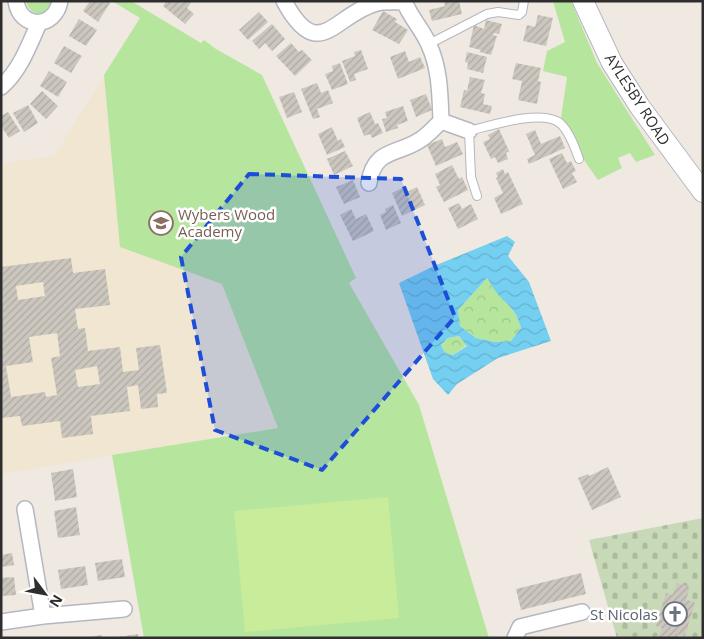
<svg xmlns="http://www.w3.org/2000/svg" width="704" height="639" font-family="'Open Sans',sans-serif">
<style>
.education{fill:#f0e6d1}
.grass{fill:#b6e59e}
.forest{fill:url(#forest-crowns)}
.cemetery{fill:url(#cemetery-stones)}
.pitch{fill:#c9ec9a}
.water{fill:url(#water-waves);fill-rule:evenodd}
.building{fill:url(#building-hatch);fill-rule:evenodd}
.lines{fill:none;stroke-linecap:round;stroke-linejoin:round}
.lane-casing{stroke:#b4b7c1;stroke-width:10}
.street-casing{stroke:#b4b7c1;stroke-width:18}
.secondary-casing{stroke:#b4b7c1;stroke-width:22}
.lane{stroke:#fff;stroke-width:8}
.street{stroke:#fff;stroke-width:15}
.secondary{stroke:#fff;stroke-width:20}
.marked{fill:#1d4ed8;fill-opacity:0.2;stroke:#1d4ed8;stroke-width:4;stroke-dasharray:10 6;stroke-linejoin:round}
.labels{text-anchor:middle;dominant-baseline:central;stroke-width:5;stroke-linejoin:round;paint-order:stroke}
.street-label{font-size:15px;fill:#2e2e2e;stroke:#fff}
.education-label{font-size:15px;fill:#785e54;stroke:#fff;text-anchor:start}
.worship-label{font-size:15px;fill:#5b616d;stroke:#fff;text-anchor:end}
</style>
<defs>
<pattern id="forest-crowns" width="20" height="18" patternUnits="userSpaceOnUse" patternTransform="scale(1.25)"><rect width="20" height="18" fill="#b6e59e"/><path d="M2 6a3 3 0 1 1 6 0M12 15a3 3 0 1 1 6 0" fill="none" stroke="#9dc588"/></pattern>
<pattern id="cemetery-stones" width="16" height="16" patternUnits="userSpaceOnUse" patternTransform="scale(1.25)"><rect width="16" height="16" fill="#c8d9b8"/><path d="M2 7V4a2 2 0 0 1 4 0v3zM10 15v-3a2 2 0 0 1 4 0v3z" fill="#acbb9e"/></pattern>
<pattern id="water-waves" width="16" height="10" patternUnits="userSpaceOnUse" patternTransform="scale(1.25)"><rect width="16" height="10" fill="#75cff0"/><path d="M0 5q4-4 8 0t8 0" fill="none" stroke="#66b2ce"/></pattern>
<pattern id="building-hatch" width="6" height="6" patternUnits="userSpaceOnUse" patternTransform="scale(1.25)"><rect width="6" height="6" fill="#cbc7bf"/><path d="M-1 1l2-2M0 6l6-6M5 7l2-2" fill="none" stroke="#afaba4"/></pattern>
</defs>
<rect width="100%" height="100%" fill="#efe9e1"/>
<path class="education" d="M 140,18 L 349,282 L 419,405 L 1,474 L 1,163 L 54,156 Z"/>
<path class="grass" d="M 26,1 L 52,1 C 50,19 30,18 26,1 Z
M 112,1 L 131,1 L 201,43 L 204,40 L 216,49 L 262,75 L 356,278 L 349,283 L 419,405 L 489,638 L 144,638 L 112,455 L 278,428 L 222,284 L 120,247 L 104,75 L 140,18 Z
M 553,1 L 571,1 L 597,63 L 655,155 L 636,162 L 630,153 L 618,158 L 622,168 L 598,180 L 584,160 L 576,141 L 561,118 L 567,77 L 543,71 L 547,51 L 565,42 Z"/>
<path class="forest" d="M 487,278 C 500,296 515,306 521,328 L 511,341 L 495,342 L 476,338 L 460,326 L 458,310 Z
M 459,336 L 467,345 L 453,355 L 445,353 L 441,345 L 448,338 Z"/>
<path class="cemetery" d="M 703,518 L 703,638 L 617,638 L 589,540 Z"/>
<path class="pitch" d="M 388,497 L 399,618 L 245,632 L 234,511 Z"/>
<path class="water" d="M 507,236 L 515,242 L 508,256 L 529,282 L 551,341 L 498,358 L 457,384 L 448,395 L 433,379 L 399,283 L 434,266 ZM 487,278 C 490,282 493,288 496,292 C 509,307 515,307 521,328 L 511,341 L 495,342 L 476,338 L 460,326 L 458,310 ZM 459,336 L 467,346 L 453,355 L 445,353 L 441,345 L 448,338 Z"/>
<path class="building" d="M 90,1 L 107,1 L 110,3 L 98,22 L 83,11 Z
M 166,1 L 192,1 L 187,8 L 194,14 L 185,24 L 163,6 Z
M 444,1 L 459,1 L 462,14 L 432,21 L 429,10 L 445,6 Z
M 383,11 L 397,19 L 395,22 L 408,30 L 399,44 L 372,30 Z
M 259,12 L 268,22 L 248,40 L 239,30 Z
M 538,15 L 553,18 L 546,46 L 523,41 L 527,25 L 535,27 Z
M 79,19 L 97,30 L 86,46 L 69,36 Z
M 486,20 L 502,24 L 499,34 L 494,33 L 493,35 L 497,36 L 491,55 L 480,52 L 481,50 L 469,47 L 474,25 L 484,29 Z
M 272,24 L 285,39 L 272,51 L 265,43 L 259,49 L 252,41 Z
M 291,43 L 299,52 L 302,50 L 312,60 L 295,76 L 276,56 Z
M 64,46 L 82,56 L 71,73 L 54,63 Z
M 361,50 L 368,69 L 354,74 L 356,80 L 350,82 L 342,61 L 355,56 L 354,52 Z
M 405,51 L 409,62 L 420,57 L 425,68 L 398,79 L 390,57 Z
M 467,52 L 487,57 L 483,73 L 467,69 L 468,63 L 465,62 Z
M 340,63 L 348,84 L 332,90 L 325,74 L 333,71 L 332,66 Z
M 516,63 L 541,68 L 538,81 L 541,82 L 537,104 L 518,100 L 522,81 L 512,79 Z
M 49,71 L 67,82 L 58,97 L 40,86 Z
M 470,77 L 485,80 L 481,93 L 485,94 L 483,104 L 492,106 L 490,114 L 460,107 L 464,90 L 467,91 Z
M 317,83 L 321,93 L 328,90 L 333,103 L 317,109 L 320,117 L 313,119 L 301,89 Z
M 42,91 L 58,106 L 46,119 L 30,104 Z
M 294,92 L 302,112 L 287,118 L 279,97 Z
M 426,94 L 432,110 L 416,117 L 410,100 Z
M 28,105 L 38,123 L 24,132 L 13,113 Z
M 403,106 L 408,121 L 397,125 L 398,128 L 386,132 L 382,119 L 387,118 L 385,112 Z
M 8,112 L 20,131 L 9,138 L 1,126 L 1,116 Z
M 370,112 L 375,124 L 378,123 L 383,133 L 372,138 L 370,134 L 364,136 L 357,118 Z
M 332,127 L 338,141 L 341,139 L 345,147 L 327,155 L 318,134 Z
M 499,129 L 509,151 L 506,153 L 508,159 L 498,163 L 495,157 L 491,159 L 483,142 L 490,139 L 488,135 Z
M 535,130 L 541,144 L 560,136 L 565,148 L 529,164 L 527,159 L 535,155 L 526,134 Z
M 442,139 L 445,147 L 457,142 L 463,154 L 436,166 L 427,145 Z
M 345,151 L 353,166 L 334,175 L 327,159 Z
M 562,153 L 567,163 L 571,161 L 576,171 L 572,173 L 577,182 L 563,189 L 549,159 Z
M 452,165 L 459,179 L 462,177 L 468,190 L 444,202 L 436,187 L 440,185 L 435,174 Z
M 503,169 L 505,174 L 508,172 L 523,204 L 501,214 L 494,198 L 503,193 L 496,178 L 498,177 L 496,173 Z
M 353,180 L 360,197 L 344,204 L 336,187 Z
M 417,187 L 425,205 L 402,216 L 392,193 L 402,188 L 405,193 Z
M 459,203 L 462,209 L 471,204 L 478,219 L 458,229 L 448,208 Z
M 393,205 L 401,223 L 386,230 L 380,215 L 386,212 L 385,209 Z
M 351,209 L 356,219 L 366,214 L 374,231 L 353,241 L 340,215 Z
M 71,258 L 73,273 L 105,269 L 110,305 L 75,309 L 78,329 L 85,328 L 88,351 L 120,347 L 123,372 L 139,370 L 136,348 L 160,345 L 167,393 L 157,394 L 158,407 L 141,409 L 138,385 L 127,387 L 130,411 L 91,416 L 93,434 L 62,438 L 60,421 L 22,426 L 20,416 L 1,418 L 1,267 ZM 43,282 L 45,296 L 18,300 L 16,286 ZM 57,333 L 60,356 L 51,358 L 57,395 L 46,397 L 45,392 L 11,397 L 6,366 L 33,362 L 29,337 ZM 97,366 L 100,384 L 78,387 L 75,370 Z
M 608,467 L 621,497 L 592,510 L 578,478 L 588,474 L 589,476 Z
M 73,469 L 77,497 L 55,501 L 51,473 Z
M 76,507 L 80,535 L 58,538 L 54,511 Z
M 12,553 L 14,565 L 1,567 L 1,555 Z
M 122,559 L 125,577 L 98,581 L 95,563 Z
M 85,566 L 88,585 L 61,589 L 58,570 Z
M 581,573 L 586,594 L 521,610 L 516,589 Z
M 14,577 L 16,595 L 1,596 L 1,578 Z
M 677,583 L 690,587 L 686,600 L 695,602 L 685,636 L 676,634 L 675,638 L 658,638 L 662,628 L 656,626 L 666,593 L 673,595 Z
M 138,634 L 138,638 L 118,638 L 118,637 Z
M 102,635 L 102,638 L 89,638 L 89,637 Z"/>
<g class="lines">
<g class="lane-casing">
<path id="lane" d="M 429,44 L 487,14 L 498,12 L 519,15 L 522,12 L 524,1
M 477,196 L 471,177 L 469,131 C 489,126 544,108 561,124 C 570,133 575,148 579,159"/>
</g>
<g class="street-casing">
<path id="street" d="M 16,1 C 20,30 55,29 60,1
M 284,1 C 319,66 334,14 377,3 C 385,1 395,2 404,2
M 1,87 C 20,71 29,45 39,23
M 441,121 L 469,131
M 369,183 C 374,148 398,155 420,140 C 428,135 435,127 441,121 C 440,95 440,69 429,45 C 423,30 410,17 404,1
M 25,509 L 43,616
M 1,622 L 43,616 L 124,609
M 515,638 L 520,627 L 582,612"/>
</g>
<g class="secondary-casing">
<path id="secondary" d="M 583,1 L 612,63 L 640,107 L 703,192"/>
</g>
<use href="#lane" class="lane"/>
<use href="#street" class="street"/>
<use href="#secondary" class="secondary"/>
</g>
<path class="marked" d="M 249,174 L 401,179 L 455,317 L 322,470 L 215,430 L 181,257 Z"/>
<defs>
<g id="school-ring" transform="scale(1.25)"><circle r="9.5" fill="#fff" stroke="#8d6e63" stroke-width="1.5"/><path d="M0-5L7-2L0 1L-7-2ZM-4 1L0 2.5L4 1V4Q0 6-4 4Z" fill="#8d6e63"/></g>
<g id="church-ring" transform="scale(1.25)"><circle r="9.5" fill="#fff" stroke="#6b7280" stroke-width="1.5"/><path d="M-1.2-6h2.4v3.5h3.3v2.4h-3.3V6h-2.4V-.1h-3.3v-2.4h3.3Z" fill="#6b7280"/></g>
</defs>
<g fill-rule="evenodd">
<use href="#school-ring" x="161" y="223"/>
<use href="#church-ring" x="675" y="614"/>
</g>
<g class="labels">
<g class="street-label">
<text transform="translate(638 99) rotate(57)">AYLESBY ROAD</text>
</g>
<g class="education-label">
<text x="178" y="214">Wybers Wood<tspan x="178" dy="17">Academy</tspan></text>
</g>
<g class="worship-label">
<text x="658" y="614">St Nicolas</text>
</g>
</g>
<rect width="704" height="639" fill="none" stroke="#2e2e2e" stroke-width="5"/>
<g transform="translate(45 594) rotate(122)" stroke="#ffffff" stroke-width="4" paint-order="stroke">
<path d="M0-4L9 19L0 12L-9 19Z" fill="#2e2e2e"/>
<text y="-8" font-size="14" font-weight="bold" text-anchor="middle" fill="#2e2e2e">N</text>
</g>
</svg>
